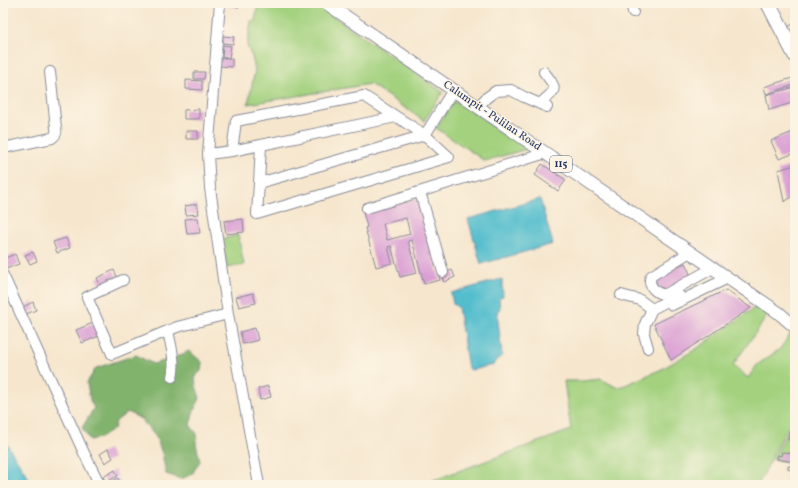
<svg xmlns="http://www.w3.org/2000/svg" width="798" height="488" font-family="Vollkorn,serif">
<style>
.green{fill:#a3d17e;stroke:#5f806e}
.forest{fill:#82b36d;stroke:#4e7166}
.water{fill:#52bdcd;stroke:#367696}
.building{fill:#da9fd4;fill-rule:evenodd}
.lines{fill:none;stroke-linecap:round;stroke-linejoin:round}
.minor-casing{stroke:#888a96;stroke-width:12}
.major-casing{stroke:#888a96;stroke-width:14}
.highway-casing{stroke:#888a96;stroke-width:16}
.minor{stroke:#fff;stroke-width:10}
.major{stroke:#fff;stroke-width:12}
.highway{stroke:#fff;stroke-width:14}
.labels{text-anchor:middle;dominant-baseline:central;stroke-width:3;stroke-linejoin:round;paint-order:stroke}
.shield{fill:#fcf5e5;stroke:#5e6a86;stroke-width:1}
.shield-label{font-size:10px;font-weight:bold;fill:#1b2f5e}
.street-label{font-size:11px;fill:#1b2f5e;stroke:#fcf5e5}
</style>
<rect width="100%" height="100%" fill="#fcf5e5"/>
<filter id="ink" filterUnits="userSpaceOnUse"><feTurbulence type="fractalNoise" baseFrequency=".025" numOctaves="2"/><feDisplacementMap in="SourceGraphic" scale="8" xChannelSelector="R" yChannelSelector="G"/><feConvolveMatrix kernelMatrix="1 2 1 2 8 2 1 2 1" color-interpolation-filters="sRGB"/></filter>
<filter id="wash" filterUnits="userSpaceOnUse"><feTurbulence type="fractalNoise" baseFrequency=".012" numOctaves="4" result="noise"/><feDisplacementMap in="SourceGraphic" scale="16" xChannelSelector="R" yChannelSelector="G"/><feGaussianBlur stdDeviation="0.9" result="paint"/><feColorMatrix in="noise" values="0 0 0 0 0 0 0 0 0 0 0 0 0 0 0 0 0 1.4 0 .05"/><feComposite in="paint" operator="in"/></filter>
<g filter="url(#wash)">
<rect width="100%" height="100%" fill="#f6e6cd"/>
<path class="green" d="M 258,3 L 314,3 L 443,92 L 424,121 L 370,84 L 248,104 L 255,70 L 252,57 L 247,46 L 251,21 L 255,21 Z
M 455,100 L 527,149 L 485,161 L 436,128 Z
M 238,235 L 244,265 L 227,268 L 222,239 Z
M 757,306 L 768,315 L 733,365 L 748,378 L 757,365 L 780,349 L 790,334 L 795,341 L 795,413 L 758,485 L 420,485 L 571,430 L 564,381 L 582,381 L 601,379 L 616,387 L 623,386 L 662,369 L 696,349 Z
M 795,418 L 795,462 L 773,460 Z"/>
<path class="forest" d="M 189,351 L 202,362 L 201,371 L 195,377 L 196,386 L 200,398 L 193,413 L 190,425 L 197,434 L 196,444 L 200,461 L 192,474 L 181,479 L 166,474 L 162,453 L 156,437 L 141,419 L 128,412 L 116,421 L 114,429 L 100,438 L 90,440 L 82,428 L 94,408 L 90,400 L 87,383 L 96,368 L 136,355 L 153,364 L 174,358 Z"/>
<path class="water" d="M 540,199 L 553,244 L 481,264 L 468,219 Z
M 502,279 L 503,296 L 499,298 L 500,308 L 497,312 L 502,355 L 493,365 L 471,370 L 468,368 L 458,307 L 453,304 L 451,293 Z
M 3,438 L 33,485 L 3,485 Z"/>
<g id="blocks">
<path class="building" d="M 228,3 L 239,3 L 239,7 L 228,6 Z
M 795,23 L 795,33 L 792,35 L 788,27 Z
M 223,36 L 234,37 L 233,44 L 223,43 Z
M 223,45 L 231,46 L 229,58 L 222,57 Z
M 219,58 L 232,59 L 232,67 L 219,66 Z
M 194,72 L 205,72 L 204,79 L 194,79 Z
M 792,78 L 794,85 L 766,94 L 764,87 Z
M 186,80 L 202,81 L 202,90 L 186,89 Z
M 795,87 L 795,102 L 769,110 L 766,95 Z
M 199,109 L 199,119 L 184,119 L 184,110 Z
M 186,131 L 198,131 L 198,139 L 186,139 Z
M 795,131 L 795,153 L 779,159 L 771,141 Z
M 542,164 L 566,180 L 558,191 L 535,175 Z
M 795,165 L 795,195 L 784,202 L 778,170 Z
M 417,198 L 440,280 L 424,284 L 412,240 L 408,241 L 417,273 L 400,277 L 391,246 L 388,247 L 392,263 L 376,267 L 365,228 L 367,227 L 363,212 ZM 406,218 L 410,234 L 387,240 L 383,224 Z
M 197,204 L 199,214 L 186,215 L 185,206 Z
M 198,218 L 200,233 L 187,234 L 185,219 Z
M 243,219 L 244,232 L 226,234 L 224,221 Z
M 66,238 L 70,248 L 57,253 L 53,242 Z
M 33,252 L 37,261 L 30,264 L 25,255 Z
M 15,254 L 19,264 L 6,269 L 3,262 L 3,259 Z
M 685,263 L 692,278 L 661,292 L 654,277 Z
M 114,270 L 118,279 L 101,287 L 97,278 Z
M 452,270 L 455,277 L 444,282 L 441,275 Z
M 726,290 L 751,308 L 671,360 L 654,324 Z
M 253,293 L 256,303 L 239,307 L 236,297 Z
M 33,302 L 36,310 L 26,314 L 23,307 Z
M 93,323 L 99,336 L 82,343 L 76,330 Z
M 255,328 L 258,340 L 243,344 L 240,332 Z
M 268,386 L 271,397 L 260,400 L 258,389 Z
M 789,430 L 795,431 L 795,440 L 788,440 Z
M 108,449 L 113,458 L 105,463 L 100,454 Z
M 782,452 L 794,453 L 793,462 L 777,459 L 778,455 L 781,456 Z
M 788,466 L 795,467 L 795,472 L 792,472 L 792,470 L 788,469 Z
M 115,470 L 118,476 L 106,482 L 103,477 Z
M 792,473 L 795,474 L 795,485 L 790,485 Z
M 118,478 L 122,485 L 109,485 L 108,484 Z"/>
</g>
</g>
<g filter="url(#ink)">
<use href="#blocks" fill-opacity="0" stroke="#888a96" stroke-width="1"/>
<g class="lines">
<g class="minor-casing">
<path id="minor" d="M 220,3 L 208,154 L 210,188 L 228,314 L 259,485
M 631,3 L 633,12
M 540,104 C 556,89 559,91 544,72
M 478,107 L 486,98 L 496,91 L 511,90 L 524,97 L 547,107
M 261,145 L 259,183 L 425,135 L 453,90
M 3,148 L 52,138 C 56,135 57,133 56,128 L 50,72
M 232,151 L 236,121 L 364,96 L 425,135 L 449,157 L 257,214 L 259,183
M 208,154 L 232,151 L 261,145 L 396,117
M 420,192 L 443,272
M 367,208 L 546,153
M 690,252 L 651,276 C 647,286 657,295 666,294 L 713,268
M 3,275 L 84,453 L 100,485
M 123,280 L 87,297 L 112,354 L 177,327 L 228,314
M 621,295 L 640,300 L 652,309
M 672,305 L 728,278
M 168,331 C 171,346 176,362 172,377
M 648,348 L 644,334 L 645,324 L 652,309 L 679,295"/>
</g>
<g class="major-casing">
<path id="major" d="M 326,3 L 779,313 L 795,327"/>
</g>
<g class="highway-casing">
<path id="highway" d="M 768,3 L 795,55"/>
</g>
<use href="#minor" class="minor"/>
<use href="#major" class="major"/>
<use href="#highway" class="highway"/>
</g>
</g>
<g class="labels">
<rect class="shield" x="550" y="156" width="22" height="16" rx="3"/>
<g class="shield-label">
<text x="561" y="164">115</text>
</g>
<g class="street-label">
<text transform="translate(492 116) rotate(34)">Calumpit - Pulilan Road</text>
</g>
</g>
<rect width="798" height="488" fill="none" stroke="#fcf5e5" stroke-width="16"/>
</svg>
